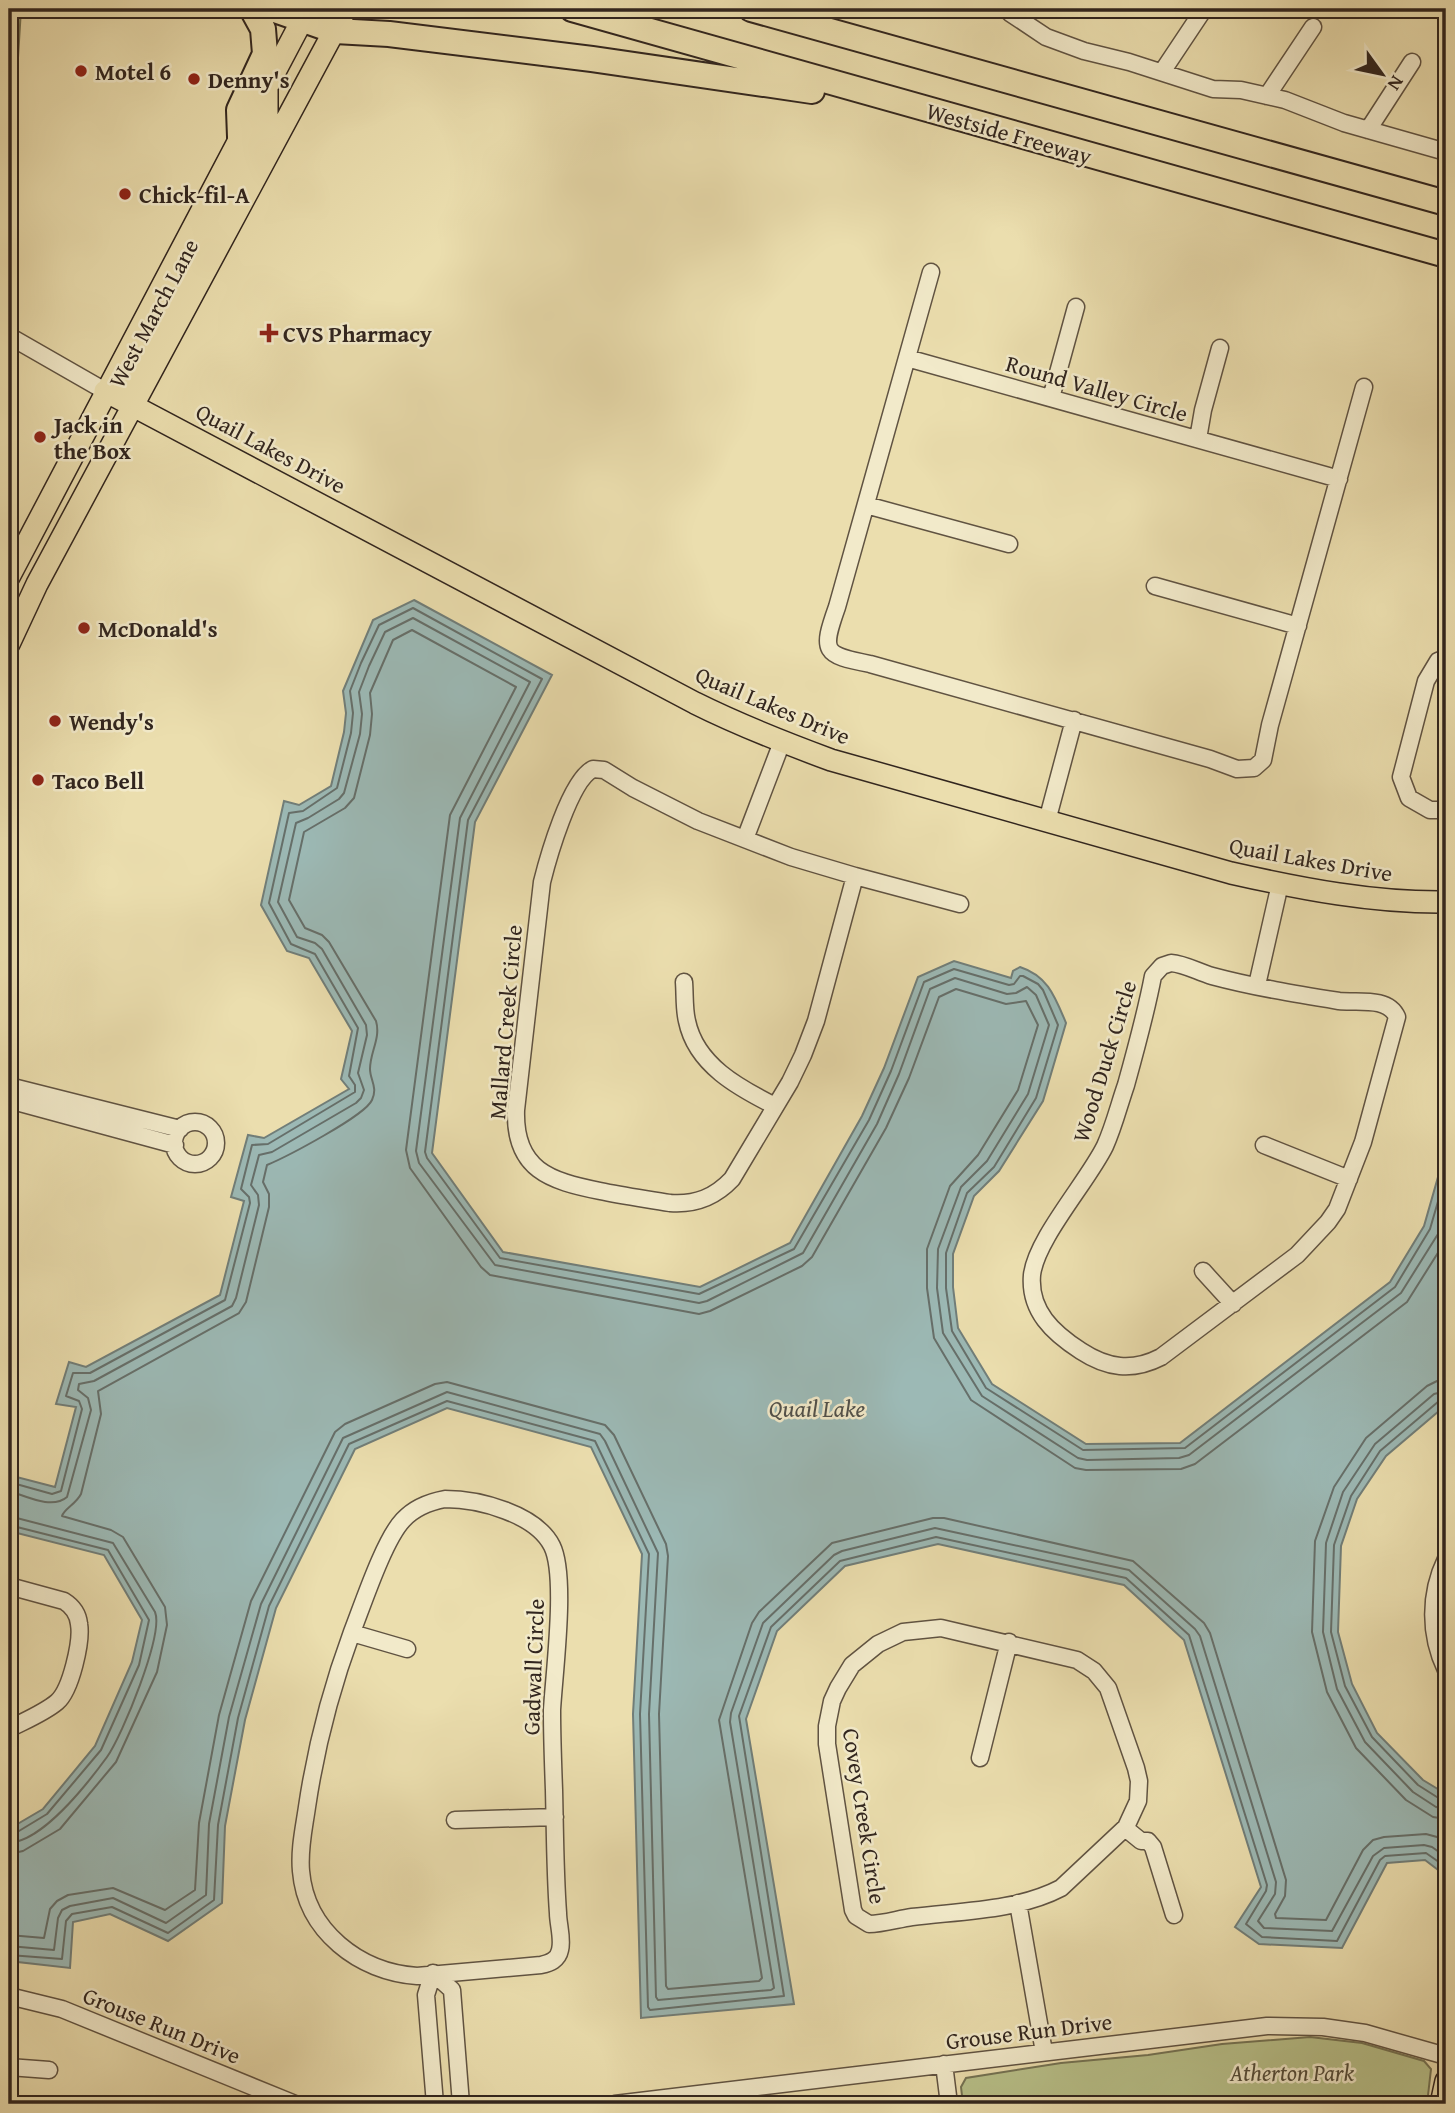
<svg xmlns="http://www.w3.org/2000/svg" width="1455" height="2113" font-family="'Gentium Book Plus',serif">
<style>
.green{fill:#b8c18a;stroke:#747354;stroke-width:2}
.water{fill:#9cb9b5;stroke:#717e79;stroke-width:2}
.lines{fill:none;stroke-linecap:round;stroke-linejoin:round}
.shore{stroke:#666f6a;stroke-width:2}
.minor-casing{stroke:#605342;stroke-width:19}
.major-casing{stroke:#31251e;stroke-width:24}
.highway-casing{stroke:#31251e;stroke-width:28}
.minor{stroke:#f2eaca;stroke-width:16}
.major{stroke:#ebdeae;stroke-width:21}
.highway{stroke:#ebdeae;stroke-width:24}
.poi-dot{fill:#8f2418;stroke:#f2eaca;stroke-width:2.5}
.labels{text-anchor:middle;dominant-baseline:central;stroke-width:5;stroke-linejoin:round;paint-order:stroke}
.poi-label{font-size:23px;font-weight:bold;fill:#31251e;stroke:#f2eaca;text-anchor:start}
.street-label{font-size:23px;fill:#31251e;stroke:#f2eaca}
.park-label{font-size:23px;font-style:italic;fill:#534c39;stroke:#f2eaca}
.water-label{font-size:24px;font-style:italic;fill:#51514b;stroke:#f2eaca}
</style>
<rect width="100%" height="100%" fill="#ebdeae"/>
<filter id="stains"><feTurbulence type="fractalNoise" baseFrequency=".00286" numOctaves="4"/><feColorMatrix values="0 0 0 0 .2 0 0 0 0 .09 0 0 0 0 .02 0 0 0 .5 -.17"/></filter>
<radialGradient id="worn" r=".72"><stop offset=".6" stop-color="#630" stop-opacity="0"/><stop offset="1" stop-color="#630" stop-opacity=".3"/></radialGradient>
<path class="green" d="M 9,9 L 21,9 L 9,203 Z
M 1310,2037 L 1362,2043 L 1424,2061 L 1431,2069 L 1427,2104 L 963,2104 L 961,2087 L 966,2078 L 1061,2063 L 1148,2055 L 1222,2044 Z"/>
<path class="water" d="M 414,600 L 552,675 L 475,822 L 432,1153 L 503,1252 L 700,1287 L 790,1243 L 862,1116 L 884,1068 L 918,977 L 954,961 L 1011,978 L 1013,971 L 1020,967 C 1048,976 1055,997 1066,1023 L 1043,1101 L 999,1171 L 974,1196 L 953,1254 L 953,1287 L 958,1328 L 992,1384 L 1086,1444 L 1180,1443 L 1390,1282 L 1424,1226 L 1446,1149 L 1446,1405 L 1386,1456 L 1357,1499 L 1341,1546 L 1338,1632 L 1352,1684 L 1377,1733 L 1423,1780 L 1446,1794 L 1446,1876 L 1425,1860 L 1387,1863 L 1342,1948 L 1259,1944 L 1235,1927 L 1261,1887 L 1184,1640 L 1124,1585 L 938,1544 L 845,1566 L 777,1631 L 746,1719 L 794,2004 L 641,2018 L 633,1714 L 642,1554 L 591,1447 L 447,1408 L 355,1449 L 276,1608 L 245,1720 L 225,1826 L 222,1903 L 168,1941 L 110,1914 L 73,1922 L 70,1968 L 9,1961 L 9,1829 L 43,1809 L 95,1746 L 132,1662 L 142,1620 L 104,1555 L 9,1531 L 9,1475 L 55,1487 L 76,1407 L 56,1404 L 69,1362 L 86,1367 L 220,1295 L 244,1201 L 231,1197 L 248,1135 L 264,1138 L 349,1089 L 341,1079 L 352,1031 L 309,958 L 287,951 L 261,905 L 284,801 L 299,805 L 331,786 L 344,732 L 346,713 L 343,691 L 373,620 Z"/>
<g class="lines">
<path class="shore" d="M 1446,1380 L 1437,1381 L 1427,1386 L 1366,1438 L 1334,1487 L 1315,1541 L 1312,1632 L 1327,1692 L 1356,1748 L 1406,1800 L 1433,1817 L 1446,1819
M 1446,1391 L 1434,1394 L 1375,1444 L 1343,1492 L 1326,1543 L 1323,1632 L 1337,1689 L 1365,1742 L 1413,1792 L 1436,1807 L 1446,1809
M 1446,1400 L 1439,1401 L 1380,1451 L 1351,1496 L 1334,1545 L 1331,1632 L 1345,1686 L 1372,1737 L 1418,1785 L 1440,1799 L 1446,1800
M 9,1482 L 52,1494 L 61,1491 L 82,1409 L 79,1401 L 66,1396 L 73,1373 L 90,1373 L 225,1300 L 250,1203 L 249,1197 L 241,1189 L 252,1145 L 268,1144 L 355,1092 L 355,1085 L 349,1076 L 358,1028 L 315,954 L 291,944 L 269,903 L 289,813 L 303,811 L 337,788 L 351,733 L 353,713 L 350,691 L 361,663 L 379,625 L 413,608 L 542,679 L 468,820 L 425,1152 L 427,1158 L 500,1258 L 699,1294 L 794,1249 L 869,1120 L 891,1071 L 924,982 L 954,969 L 1009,985 L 1014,984 L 1020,976 L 1023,976 L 1038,984 L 1043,990 L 1058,1025 L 1036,1098 L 994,1167 L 967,1193 L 946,1253 L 946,1288 L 952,1331 L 986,1388 L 1083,1450 L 1185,1448 L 1395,1287 L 1430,1229 L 1446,1174
M 9,1491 C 26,1496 52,1510 67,1497 L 91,1410 L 88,1398 L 78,1390 L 79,1384 L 94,1381 L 232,1306 L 236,1298 L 259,1205 L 258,1195 L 251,1185 L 259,1155 L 272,1152 L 356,1103 L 361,1098 L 364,1090 L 358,1073 L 367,1035 L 366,1025 L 322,949 L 315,943 L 297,937 L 278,902 L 296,823 L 308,818 L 339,799 L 344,793 L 360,734 L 362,714 L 359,692 L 369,666 L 385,632 L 413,618 L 530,682 L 460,818 L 416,1151 L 419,1163 L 495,1265 L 699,1303 L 707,1301 L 803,1253 L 877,1124 L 899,1074 L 930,989 L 955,978 L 1007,994 L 1016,993 L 1027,987 L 1036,995 L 1049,1025 L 1028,1094 L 987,1161 L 961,1187 L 938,1249 L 937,1288 L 943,1333 L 982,1396 L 1078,1458 L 1087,1460 L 1179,1458 L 1189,1455 L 1401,1293 L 1438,1234 L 1446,1206
M 9,1516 L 113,1543 L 155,1612 C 164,1634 122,1736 107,1757 C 88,1783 43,1841 9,1843
M 9,1525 L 108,1550 L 149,1620 L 139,1665 L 101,1750 L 47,1814 L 14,1834 L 9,1834
M 9,1854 L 23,1851 L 60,1829 L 116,1762 L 157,1672 L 167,1625 L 165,1607 L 123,1537 L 111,1530 L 62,1516 C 64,1509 76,1504 81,1494 L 101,1414 L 98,1391 L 239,1313 L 246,1302 L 269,1207 L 269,1194 L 263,1182 L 267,1165 C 286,1157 365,1116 372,1100 C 378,1087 370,1080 370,1069 C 370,1052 381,1038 376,1021 L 329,942 L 322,935 L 305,928 L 289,900 L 304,832 L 345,808 L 354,798 L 370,735 L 372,714 L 370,693 L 393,640 L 412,630 L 516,687 L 450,815 L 406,1150 L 410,1168 L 481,1267 L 490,1275 L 699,1314 L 710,1311 L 802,1266 L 812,1257 L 886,1128 L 909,1078 L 939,997 L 956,989 L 1006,1004 L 1026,1001 L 1038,1025 L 1018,1090 L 978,1155 L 950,1186 L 927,1249 L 927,1288 L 934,1338 L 971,1400 L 1075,1468 L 1086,1470 L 1181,1469 L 1195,1464 L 1407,1302 L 1446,1240
M 9,1935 L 44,1938 L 50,1909 L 57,1901 L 68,1895 L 113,1888 L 165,1910 L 195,1890 L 199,1823 L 219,1715 L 251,1601 L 335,1432 L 345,1424 L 435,1384 L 447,1382 L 605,1425 L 614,1435 L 666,1544 L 668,1556 L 659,1714 L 666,1986 L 668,1989 L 759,1981 L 762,1978 L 719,1720 L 752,1623 L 759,1612 L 832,1543 L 933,1518 L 944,1518 L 1133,1561 L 1204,1623 L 1210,1633 L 1286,1880 L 1285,1896 L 1275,1914 L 1276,1918 L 1326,1920 L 1363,1850 L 1373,1840 L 1384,1837 L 1426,1834 L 1437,1837 L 1446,1844
M 9,1946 L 54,1950 L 58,1918 L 62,1910 L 70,1906 L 113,1898 L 166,1923 L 206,1895 L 209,1824 L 229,1717 L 261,1604 L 343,1438 L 447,1392 L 600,1434 L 605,1441 L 658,1553 L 649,1714 L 656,1997 L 658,2000 L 771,1990 L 774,1988 L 730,1722 L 731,1713 L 763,1623 L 834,1555 L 842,1551 L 935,1528 L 1129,1570 L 1195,1629 L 1200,1636 L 1276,1882 L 1275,1894 L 1258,1921 L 1264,1928 L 1332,1931 L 1373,1856 L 1384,1848 L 1424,1845 L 1432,1847 L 1446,1857
M 9,1955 L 62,1959 L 66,1921 L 72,1914 L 112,1907 L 168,1933 L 214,1900 L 218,1825 L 238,1718 L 269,1606 L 349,1444 L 447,1401 L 595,1441 L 649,1554 L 640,1714 L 648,2007 L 650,2010 L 784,1996 L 739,1716 L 771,1627 L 840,1561 L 936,1537 L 1126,1578 L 1189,1635 L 1267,1885 L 1266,1891 L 1246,1924 L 1262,1937 L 1337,1941 L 1380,1860 L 1385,1856 L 1426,1853 L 1446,1867"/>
<g class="minor-casing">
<path id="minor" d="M 1008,9 L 1010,13 L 1046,37 L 1084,51 L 1129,62 L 1213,89 L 1241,90 L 1285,100 L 1344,123 L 1446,152
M 1162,72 L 1204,9
M 1267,96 L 1313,27
M 1368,130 L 1412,62
M 931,272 L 837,607 C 821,652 823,655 870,664 L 1210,759 L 1237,769 L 1254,768 L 1263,760 L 1270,725 L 1364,387
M 9,336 L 105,391
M 907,358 L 1339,479
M 1051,398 L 1076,307
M 1198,439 L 1203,410 L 1220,348
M 866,505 L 1009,544
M 1155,586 L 1298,626
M 1446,658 L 1438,661 L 1426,681 L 1401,777 L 1409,798 L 1430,810 L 1446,810
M 593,769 L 604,770 L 633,788 L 698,821 L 791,857 L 855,876 L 816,1021 L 803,1055 L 790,1082 L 732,1179 C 715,1197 696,1205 670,1203 C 647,1199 623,1196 600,1191 C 550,1181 514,1170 516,1110 L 542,882 C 548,858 570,780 593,769 Z
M 1047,821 L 1074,720
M 745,839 L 782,742
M 855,876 L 960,904
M 1171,963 C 1185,964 1198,972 1212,976 C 1253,987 1296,994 1339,1001 C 1356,1003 1388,996 1397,1017 L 1363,1142 L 1337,1209 L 1328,1222 L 1297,1255 L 1161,1357 C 1132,1372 1107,1368 1081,1351 C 1053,1333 1029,1311 1032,1275 C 1036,1239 1088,1181 1105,1146 C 1114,1126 1119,1105 1126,1085 C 1136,1049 1146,1013 1153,976 L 1162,966 Z
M 684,982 C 685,995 684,1009 687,1021 C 696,1065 739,1088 775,1106
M 1257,985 L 1280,884
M 9,1086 L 180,1129
M 9,1100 L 175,1145
M174 1143a21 21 0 1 1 42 0a21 21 0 1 1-42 0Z
M 1264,1145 L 1349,1179
M 1203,1271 L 1233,1304
M 445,1499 C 479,1499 536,1514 552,1546 C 567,1576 554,1673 552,1710 C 552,1737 553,1764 554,1790 C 555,1831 555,1872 558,1913 C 558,1924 563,1939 560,1950 C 558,1960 550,1963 541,1965 L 417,1976 C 359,1972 306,1931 301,1871 C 299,1849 304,1828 307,1807 C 316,1746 331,1689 352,1632 C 363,1604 384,1540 403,1520 C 414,1508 429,1502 445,1499 Z
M 1446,1559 C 1429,1594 1429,1635 1446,1670
M 9,1586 L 64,1601 C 72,1606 78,1614 79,1624 C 82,1641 71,1690 57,1702 C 44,1713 24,1721 9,1729
M 941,1628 L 1077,1660 L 1094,1671 L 1108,1688 L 1136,1768 L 1139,1781 L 1138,1801 L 1126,1827 L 1061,1888 C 1017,1911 960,1911 912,1917 C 898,1919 883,1924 869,1924 L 856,1916 L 853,1910 L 827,1744 L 827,1726 L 832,1701 L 838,1688 L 852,1665 L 878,1644 L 903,1632 Z
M 352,1633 L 407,1649
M 980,1758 L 1009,1642
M 455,1820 L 555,1817
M 1125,1828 L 1141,1841 L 1148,1841 L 1153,1847 L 1174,1915
M 1018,1903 L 1044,2052
M 433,1973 L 452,1990 L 461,2104
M 433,1973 L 426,1995 L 435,2104
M 9,1996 L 62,2009 L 295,2104
M 944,2064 L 949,2104
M 9,2067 L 49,2070
M 615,2104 L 1267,2026 L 1323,2027 L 1365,2033 L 1446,2056"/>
</g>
<g class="major-casing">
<path id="major" d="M 105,391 L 695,703 C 739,725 785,743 831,760 L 1231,873 C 1302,889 1374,903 1446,902
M 134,404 L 128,391 L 129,380 L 267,119 L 267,89
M 9,577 L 308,9
M 9,644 L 37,584 L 346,9
M 1441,2104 L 1446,2081"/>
</g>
<g class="highway-casing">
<path id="highway" d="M 272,9 L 335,31 L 389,34 L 592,59 L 812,91
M 572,9 L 1446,255
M 751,9 L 1446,203
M 240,137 L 239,110 L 265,54 L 263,29 L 252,9"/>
</g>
<use href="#minor" class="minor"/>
<use href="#major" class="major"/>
<use href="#highway" class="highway"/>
</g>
<g class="poi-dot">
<circle cx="81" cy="71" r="7"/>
<circle cx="194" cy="79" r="7"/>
<circle cx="125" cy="194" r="7"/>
<path d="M265.5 322.5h7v7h7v7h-7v7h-7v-7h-7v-7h7z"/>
<circle cx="40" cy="437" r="7"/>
<circle cx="84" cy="628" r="7"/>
<circle cx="55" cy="721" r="7"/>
<circle cx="38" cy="780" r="7"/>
</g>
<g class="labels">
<g class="poi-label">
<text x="95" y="71">Motel 6</text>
<text x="208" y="79">Denny's</text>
<text x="139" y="194">Chick-fil-A</text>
<text x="283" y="333">CVS Pharmacy</text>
<text x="54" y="424">Jack in<tspan x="54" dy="26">the Box</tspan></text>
<text x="98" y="628">McDonald's</text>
<text x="69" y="721">Wendy's</text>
<text x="52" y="780">Taco Bell</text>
</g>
<g class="street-label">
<text transform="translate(1009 133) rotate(16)">Westside Freeway</text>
<text transform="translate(153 313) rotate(-62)">West March Lane</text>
<text transform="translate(1097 388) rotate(16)">Round Valley Circle</text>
<text transform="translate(271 448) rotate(28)">Quail Lakes Drive</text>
<text transform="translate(773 705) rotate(23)">Quail Lakes Drive</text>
<text transform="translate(1311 859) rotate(10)">Quail Lakes Drive</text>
<text transform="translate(505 1022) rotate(-85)">Mallard Creek Circle</text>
<text transform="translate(1104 1061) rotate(-73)">Wood Duck Circle</text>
<text transform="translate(533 1667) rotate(-88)">Gadwall Circle</text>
<text transform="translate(865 1816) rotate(81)">Covey Creek Circle</text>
<text transform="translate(162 2025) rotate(22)">Grouse Run Drive</text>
<text transform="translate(1029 2031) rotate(-7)">Grouse Run Drive</text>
</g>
<g class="park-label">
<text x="1292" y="2072">Atherton Park</text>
</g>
<g class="water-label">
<text x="817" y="1408">Quail Lake</text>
</g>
</g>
<rect width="1455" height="2113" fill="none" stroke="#ebdeae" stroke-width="35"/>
<rect x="10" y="10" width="1434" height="2092" fill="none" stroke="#31251e" stroke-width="3.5"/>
<rect x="18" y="18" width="1420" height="2078" fill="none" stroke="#31251e" stroke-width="2"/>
<g transform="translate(1382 74) rotate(123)" stroke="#f2eaca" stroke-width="5" paint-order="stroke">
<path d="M0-5L12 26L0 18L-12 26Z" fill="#31251e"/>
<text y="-10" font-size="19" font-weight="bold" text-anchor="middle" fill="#31251e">N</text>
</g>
<rect width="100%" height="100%" filter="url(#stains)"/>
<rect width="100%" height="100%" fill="url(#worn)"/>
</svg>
